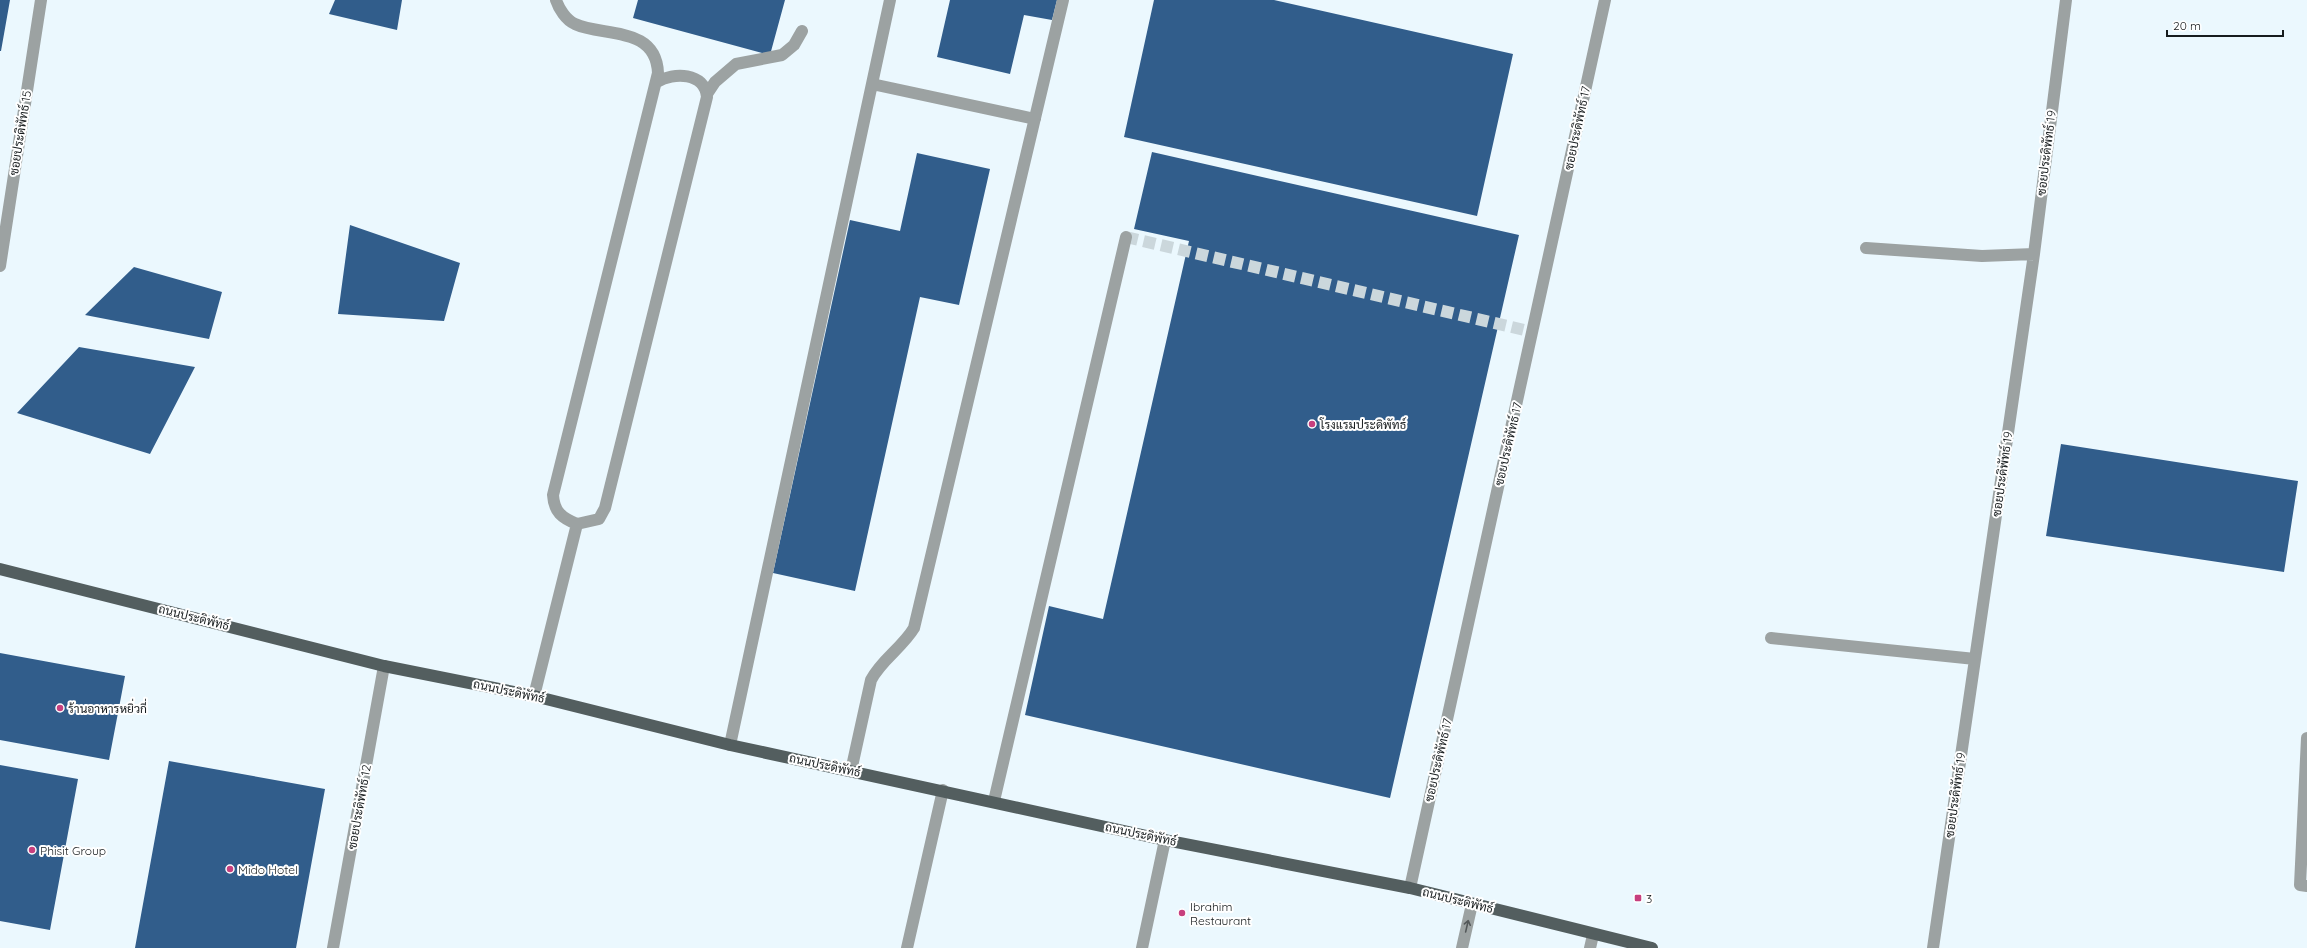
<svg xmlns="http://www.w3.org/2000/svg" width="2307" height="948" font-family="Quicksand,Sarabun,sans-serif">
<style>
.building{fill:#315d8b}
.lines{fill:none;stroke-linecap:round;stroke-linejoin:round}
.minor-tunnel{stroke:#cbd7dc;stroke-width:12;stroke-dasharray:12 6;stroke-linecap:butt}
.minor{stroke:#9ca2a2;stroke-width:12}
.major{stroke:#535e5f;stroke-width:12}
.oneway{stroke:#535859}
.poi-dot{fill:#c73f7e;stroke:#fff;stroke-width:1.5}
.labels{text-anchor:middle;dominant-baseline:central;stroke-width:4;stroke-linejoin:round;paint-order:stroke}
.street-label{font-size:12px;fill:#171c1e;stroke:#fff}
.poi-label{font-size:12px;fill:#171c1e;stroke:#fff;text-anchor:start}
</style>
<rect width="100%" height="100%" fill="#ebf8fe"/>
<path class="building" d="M 0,0 L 10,0 L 1,51 L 0,51 Z
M 335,0 L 402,0 L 397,30 L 329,14 Z
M 638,0 L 785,0 L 770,55 L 633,18 Z
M 950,0 L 1057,0 L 1052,20 L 1024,15 L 1010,74 L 937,57 Z
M 1154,0 L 1274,0 L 1513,54 L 1477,216 L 1124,137 Z
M 1152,152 L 1519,235 L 1390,798 L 1025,715 L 1049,606 L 1103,619 L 1189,241 L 1134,229 Z
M 917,153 L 990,169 L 959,305 L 920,297 L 855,591 L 773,573 L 850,220 L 900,231 Z
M 350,225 L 460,263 L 444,321 L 338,314 Z
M 134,267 L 222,292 L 209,339 L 85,315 Z
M 79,347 L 195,367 L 150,454 L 17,413 Z
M 2061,444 L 2298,481 L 2284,572 L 2046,536 Z
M 0,653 L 125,676 L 109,760 L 0,740 Z
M 169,761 L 325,789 L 296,948 L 135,948 Z
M 0,765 L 78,779 L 50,930 L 0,921 Z"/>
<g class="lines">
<path class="minor-tunnel" d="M 1126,237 L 1533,332"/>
<path class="minor" d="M 872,84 L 1035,119
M 707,94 L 715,82 L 736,64 L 782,55 L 794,45 L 802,31
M 1866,248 L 1982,256 L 2034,254
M 0,266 L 41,0
M 577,524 L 599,519 L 605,508 L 707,97 C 705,72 673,72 657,82
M 1771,638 L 1975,659
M 534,696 L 577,524 C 562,518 554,512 553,495 L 658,73 C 656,25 602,37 575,24 C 566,20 559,9 556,0
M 2307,738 L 2300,885 L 2307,886
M 730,745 L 890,0
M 851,771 L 871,680 C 881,660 902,648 914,628 L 1063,0
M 994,801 L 1126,237
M 1410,888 L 1605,0
M 333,948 L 384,666
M 907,948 L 943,790
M 1142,948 L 1165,840
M 1462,948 L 1472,904
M 1590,948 L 1593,935
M 1933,948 L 2034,254 L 2066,0"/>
<path class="major" d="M 0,569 L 384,666 L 534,696 L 730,745 L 1165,840 L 1410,888 L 1652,948"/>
</g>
<defs><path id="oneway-shaft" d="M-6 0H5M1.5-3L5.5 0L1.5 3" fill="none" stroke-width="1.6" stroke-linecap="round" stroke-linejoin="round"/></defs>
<use class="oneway" href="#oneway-shaft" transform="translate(1467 926) rotate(-77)"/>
<g class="poi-dot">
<circle cx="1312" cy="424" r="4"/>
<circle cx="60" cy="708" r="4"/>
<circle cx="32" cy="850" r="4"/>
<circle cx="230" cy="869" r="4"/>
<rect x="1634" y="894" width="8" height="8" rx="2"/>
<circle cx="1182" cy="913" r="4"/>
</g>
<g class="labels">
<g class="street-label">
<text transform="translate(1577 128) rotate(-78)">ซอยประดิพัทธ์ 17</text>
<text transform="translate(20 133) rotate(-81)">ซอยประดิพัทธ์ 15</text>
<text transform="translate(2046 153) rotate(-83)">ซอยประดิพัทธ์ 19</text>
<text transform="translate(1508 444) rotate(-77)">ซอยประดิพัทธ์ 17</text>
<text transform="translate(2002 474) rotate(-82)">ซอยประดิพัทธ์ 19</text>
<text transform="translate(194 617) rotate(14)">ถนนประดิพัทธ์</text>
<text transform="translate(509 691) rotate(12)">ถนนประดิพัทธ์</text>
<text transform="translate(1438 760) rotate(-77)">ซอยประดิพัทธ์ 17</text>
<text transform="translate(825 765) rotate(12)">ถนนประดิพัทธ์</text>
<text transform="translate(1955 795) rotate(-82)">ซอยประดิพัทธ์ 19</text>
<text transform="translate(359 807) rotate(-80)">ซอยประดิพัทธ์ 12</text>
<text transform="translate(1141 834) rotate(12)">ถนนประดิพัทธ์</text>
<text transform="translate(1458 900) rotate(14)">ถนนประดิพัทธ์</text>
</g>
<g class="poi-label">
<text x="1320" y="424">โรงแรมประดิพัทธ์</text>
<text x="68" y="708">ร้านอาหารหยิ่วกี่</text>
<text x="40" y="850">Phisit Group</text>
<text x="238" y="869">Mido Hotel</text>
<text x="1646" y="898">3</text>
<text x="1190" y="906">Ibrahim<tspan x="1190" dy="14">Restaurant</tspan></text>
</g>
</g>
<path d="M2167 30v6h116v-6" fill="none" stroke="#171c1e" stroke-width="2"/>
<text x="2173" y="30" font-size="12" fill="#171c1e" stroke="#ffffff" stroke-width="3" paint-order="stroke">20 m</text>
</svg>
